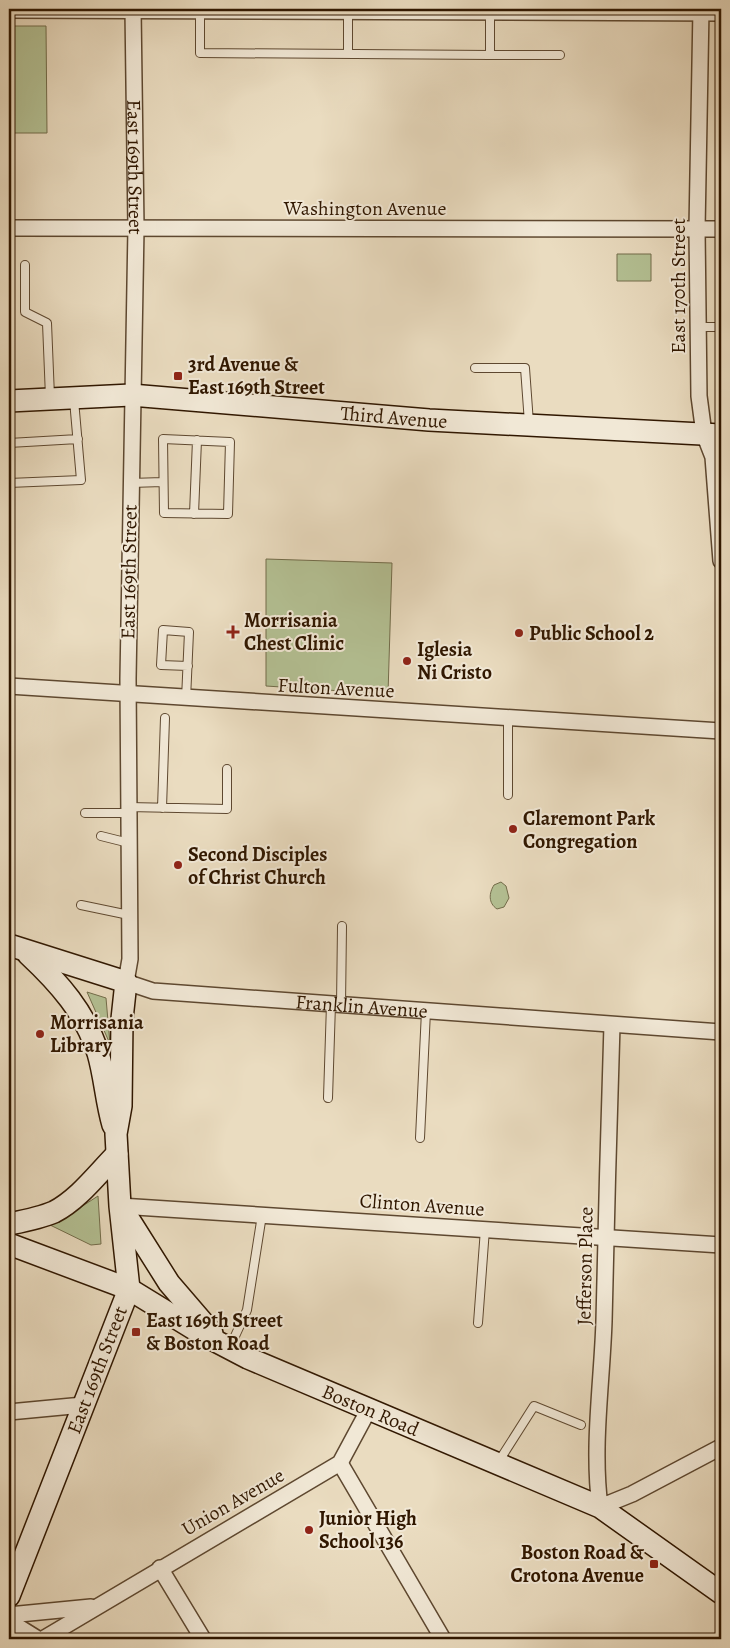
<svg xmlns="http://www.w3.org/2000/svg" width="730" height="1648" font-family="Alegreya,serif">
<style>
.green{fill:#b4c194;stroke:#726c4a}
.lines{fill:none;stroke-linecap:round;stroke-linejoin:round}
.lane-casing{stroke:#5e4830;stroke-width:10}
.street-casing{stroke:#5e4830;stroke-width:18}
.secondary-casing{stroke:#301700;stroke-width:24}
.lane{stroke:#f1e8d6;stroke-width:8}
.street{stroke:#f1e8d6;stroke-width:15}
.secondary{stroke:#f1e8d6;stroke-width:21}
.poi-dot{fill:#8f2418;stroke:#f1e8d6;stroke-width:2}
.labels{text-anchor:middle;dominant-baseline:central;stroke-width:4;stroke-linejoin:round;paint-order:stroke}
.street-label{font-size:20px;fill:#301700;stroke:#f1e8d6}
.poi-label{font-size:20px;font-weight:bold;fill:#301700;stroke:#f1e8d6;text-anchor:start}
</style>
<rect width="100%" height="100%" fill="#eadcc0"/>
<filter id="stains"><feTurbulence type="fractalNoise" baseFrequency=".004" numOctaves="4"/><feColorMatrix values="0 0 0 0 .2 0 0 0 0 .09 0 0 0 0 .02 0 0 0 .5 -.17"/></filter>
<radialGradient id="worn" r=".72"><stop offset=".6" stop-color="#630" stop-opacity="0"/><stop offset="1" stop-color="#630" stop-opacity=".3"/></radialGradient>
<path class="green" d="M 9,26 L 46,26 L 47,133 L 9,133 Z
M 617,254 L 651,254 L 651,281 L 617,281 Z
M 266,559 L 392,563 L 388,694 L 266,686 Z
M 501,882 L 506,886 L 509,898 L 504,907 L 497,909 C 488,903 489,893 494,885 Z
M 87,992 L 106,998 L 110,1044 Z
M 98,1196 L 101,1244 L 91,1245 L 48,1224 L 67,1216 Z"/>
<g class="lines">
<g class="lane-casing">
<path id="lane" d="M 200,11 L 200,53 L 490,55 L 490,12
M 348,11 L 348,54
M 490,55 L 560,55
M 25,265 L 25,312 L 47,323 L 50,397
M 698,327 L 721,327
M 475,368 L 525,368 L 529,423
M 163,439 L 230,442 L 228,514 L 164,513 Z
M 9,443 L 78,439
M 9,483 L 81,480 L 74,400
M 130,483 L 163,482
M 194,514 L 197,440
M 186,699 L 189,632 L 163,630 L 161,665 L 188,666
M 508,718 L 508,795
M 128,807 L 227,809 L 227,769
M 162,808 L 165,718
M 85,813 L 129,813
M 101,836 L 129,843
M 81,905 L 129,915
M 341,1005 L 342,926
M 328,1098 L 331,1004
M 420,1138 L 426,1011
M 478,1323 L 485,1229
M 230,1347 L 247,1310 L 262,1215
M 499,1461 L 534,1406 L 581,1425"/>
</g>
<g class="street-casing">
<g id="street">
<path id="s1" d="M 133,9 L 136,228 L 128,679 L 130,959 L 126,982 L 153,991 L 721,1032"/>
<path d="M 701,9 L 697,229 L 699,396 L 704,434 L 713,457 L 721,561"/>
<path d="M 9,10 L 721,13"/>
<path d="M 9,228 L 721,229"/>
<path d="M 9,686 L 721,731"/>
<path d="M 612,1025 C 609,1124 606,1222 604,1321 C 602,1383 592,1446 600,1507 L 632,1494 L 721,1447"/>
<path d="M 120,1206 L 721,1245"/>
<path d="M 9,1412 L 83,1405"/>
<path d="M 340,1463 L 443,1639"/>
<path d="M 160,1568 L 203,1639"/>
<path d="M 9,1615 L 91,1607"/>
<path d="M 9,1621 L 38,1639"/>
<path d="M 43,1639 L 340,1463 L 369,1409"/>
</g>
</g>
<g class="secondary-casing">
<g id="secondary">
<path id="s2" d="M 9,401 L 131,395 L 429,420 L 721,435"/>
<path d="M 9,945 L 126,982 L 122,1019 L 121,1106 L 116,1134 L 120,1206 L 129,1289 L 9,1596"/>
<path d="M 28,954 C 59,983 85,1012 98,1053 C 105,1077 106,1101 113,1125"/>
<path d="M 123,1210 L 169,1283 L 212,1333"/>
<path d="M 9,1224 C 24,1221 40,1218 54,1212 C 79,1199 98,1173 117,1154"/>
<path id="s3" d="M 9,1244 L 129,1289 L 204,1335 L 248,1358 L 600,1507 L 721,1593"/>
</g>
</g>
<use href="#lane" class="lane"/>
<use href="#street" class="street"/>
<use href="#secondary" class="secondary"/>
</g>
<g class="poi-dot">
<rect x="173" y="371" width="10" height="10" rx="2.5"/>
<path d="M230.5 624.5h5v5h5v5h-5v5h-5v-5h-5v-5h5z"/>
<circle cx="519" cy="633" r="5"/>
<circle cx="407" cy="661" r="5"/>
<circle cx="513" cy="829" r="5"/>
<circle cx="178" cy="865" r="5"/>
<circle cx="40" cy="1034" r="5"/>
<rect x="131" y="1327" width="10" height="10" rx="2.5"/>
<circle cx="309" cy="1530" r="5"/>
<rect x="649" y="1559" width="10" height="10" rx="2.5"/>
</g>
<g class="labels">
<g class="street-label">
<text stroke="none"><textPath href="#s1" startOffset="158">East 169th Street</textPath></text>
<text x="365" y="208">Washington Avenue</text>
<text transform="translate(678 286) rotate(-90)">East 170th Street</text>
<text stroke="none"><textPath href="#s2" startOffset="386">Third Avenue</textPath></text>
<text transform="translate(129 572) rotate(-89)">East 169th Street</text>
<text transform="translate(336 688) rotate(3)">Fulton Avenue</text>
<text stroke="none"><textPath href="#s1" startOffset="1211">Franklin Avenue</textPath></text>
<text transform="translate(422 1205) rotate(4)">Clinton Avenue</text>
<text transform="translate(585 1266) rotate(-89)">Jefferson Place</text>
<text transform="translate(97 1370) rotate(-69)">East 169th Street</text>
<text stroke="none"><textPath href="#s3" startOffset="399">Boston Road</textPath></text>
<text transform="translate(233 1502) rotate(-30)">Union Avenue</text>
</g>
<g class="poi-label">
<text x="188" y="364">3rd Avenue &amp;<tspan x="188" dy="23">East 169th Street</tspan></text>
<text x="244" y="620">Morrisania<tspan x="244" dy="23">Chest Clinic</tspan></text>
<text x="529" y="633">Public School 2</text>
<text x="417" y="649">Iglesia<tspan x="417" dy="23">Ni Cristo</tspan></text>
<text x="523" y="818">Claremont Park<tspan x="523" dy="23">Congregation</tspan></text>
<text x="188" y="854">Second Disciples<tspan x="188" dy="23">of Christ Church</tspan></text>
<text x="50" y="1022">Morrisania<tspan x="50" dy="23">Library</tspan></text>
<text x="146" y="1320">East 169th Street<tspan x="146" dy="23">&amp; Boston Road</tspan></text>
<text x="319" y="1518">Junior High<tspan x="319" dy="23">School 136</tspan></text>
<text x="644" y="1552" text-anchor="end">Boston Road &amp;<tspan x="644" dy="23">Crotona Avenue</tspan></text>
</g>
</g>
<rect width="730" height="1648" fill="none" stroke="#eadcc0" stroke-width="30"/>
<rect x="10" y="10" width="710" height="1628" fill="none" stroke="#301700" stroke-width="2.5"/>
<rect x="15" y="15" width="700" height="1618" fill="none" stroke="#301700"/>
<rect width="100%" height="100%" filter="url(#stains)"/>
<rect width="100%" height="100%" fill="url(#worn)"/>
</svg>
